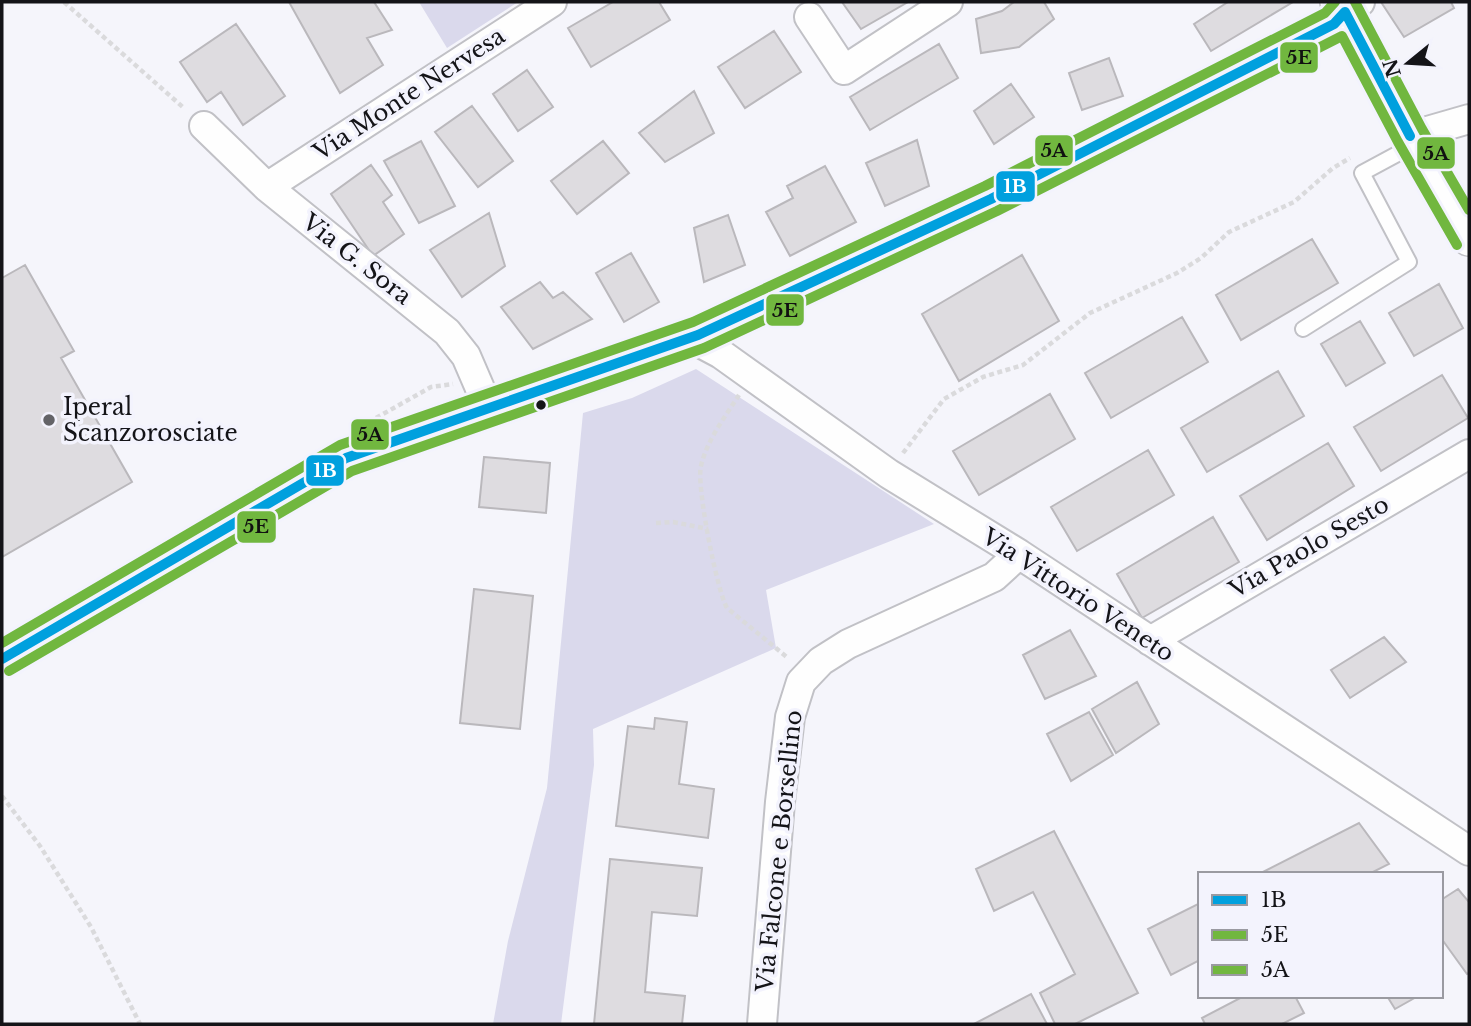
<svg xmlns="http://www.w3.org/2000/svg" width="1471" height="1026" font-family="'Libre Baskerville',serif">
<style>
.green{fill:#dad9ec}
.building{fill:#dedce0;stroke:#bab8bc;stroke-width:2}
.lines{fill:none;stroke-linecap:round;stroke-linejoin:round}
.service-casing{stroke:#c1c1c6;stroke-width:18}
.minor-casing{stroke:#c1c1c6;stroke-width:32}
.tertiary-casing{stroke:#c1c1c6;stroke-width:38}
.path{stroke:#dadadc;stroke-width:4.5;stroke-dasharray:5 3.5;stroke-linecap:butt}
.service{stroke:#fefefe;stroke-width:14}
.minor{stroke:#fefefe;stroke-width:28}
.tertiary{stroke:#fefefe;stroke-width:35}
.bus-1-casing{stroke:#f3f3fd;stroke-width:16}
.bus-2-casing{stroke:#f3f3fd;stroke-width:16}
.bus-3-casing{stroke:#f3f3fd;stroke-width:16}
.bus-1{stroke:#00a0de;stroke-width:10}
.bus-2{stroke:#71b73f;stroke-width:10}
.bus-3{stroke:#71b73f;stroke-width:10}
.bus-dot{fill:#141418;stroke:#f3f3fd;stroke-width:2.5}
.poi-dot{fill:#636367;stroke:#f3f3fd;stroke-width:2.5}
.labels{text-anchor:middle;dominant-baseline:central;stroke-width:7;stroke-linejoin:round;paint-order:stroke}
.street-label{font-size:23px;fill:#141418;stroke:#f3f3fd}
.poi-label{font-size:23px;fill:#141418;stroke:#f3f3fd;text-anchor:start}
.line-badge{stroke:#f3f3fd;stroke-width:2.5}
.badge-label{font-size:19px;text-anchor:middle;font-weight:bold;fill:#fff}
.pale-badge-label{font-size:19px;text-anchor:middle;font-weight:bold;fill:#111}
</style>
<rect width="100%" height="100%" fill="#f5f5fb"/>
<path class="green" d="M 419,2 L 518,2 L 447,48 Z
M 696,369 L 934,524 L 766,590 L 776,648 L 593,729 L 594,765 L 561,1024 L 493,1024 L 508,941 L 547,788 L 583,413 L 632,398 Z"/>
<path class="building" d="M 289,2 L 374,2 L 392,30 L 367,38 L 383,65 L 340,93 Z
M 613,2 L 659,2 L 670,20 L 591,67 L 568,28 Z
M 842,2 L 908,2 L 861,29 Z
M 1014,2 L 1044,2 L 1054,19 L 1019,47 L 981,53 L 976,19 L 1002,11 Z
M 1228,2 L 1293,2 L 1211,51 L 1194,24 Z
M 1381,2 L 1451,2 L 1454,8 L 1404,37 Z
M 236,24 L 285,96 L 243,125 L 221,92 L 207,102 L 180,62 Z
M 774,31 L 801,72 L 745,108 L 718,67 Z
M 939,44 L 958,78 L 870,130 L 850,97 Z
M 1109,58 L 1123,96 L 1082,110 L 1069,73 Z
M 527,70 L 553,107 L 518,131 L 493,94 Z
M 1011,84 L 1034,117 L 994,144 L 974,111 Z
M 694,91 L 714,133 L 665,162 L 639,133 Z
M 472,106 L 513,161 L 478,187 L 435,132 Z
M 917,140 L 929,186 L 885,206 L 866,163 Z
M 421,141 L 455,206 L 419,223 L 384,161 Z
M 603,141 L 629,173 L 577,214 L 551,181 Z
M 371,165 L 392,195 L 383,202 L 404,234 L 373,256 L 331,194 Z
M 825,166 L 856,222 L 790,256 L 766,212 L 793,198 L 787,186 Z
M 489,213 L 505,266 L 462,297 L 430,250 Z
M 728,215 L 745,265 L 704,282 L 694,228 Z
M 1312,239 L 1338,283 L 1241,340 L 1216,295 Z
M 631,253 L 659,302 L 624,322 L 596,273 Z
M 1022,255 L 1059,321 L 959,381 L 922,314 Z
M 25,265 L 74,351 L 61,358 L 132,482 L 2,557 L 2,278 Z
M 540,282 L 553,298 L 563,292 L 592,319 L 533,349 L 501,307 Z
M 1439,284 L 1463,328 L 1414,356 L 1389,313 Z
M 1182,317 L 1208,362 L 1111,418 L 1085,373 Z
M 1360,321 L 1385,363 L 1346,386 L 1321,344 Z
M 1278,371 L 1304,416 L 1207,472 L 1181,428 Z
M 1442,375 L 1468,418 L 1381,471 L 1354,427 Z
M 1050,394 L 1075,439 L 979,495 L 953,451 Z
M 1328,443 L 1354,486 L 1267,540 L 1240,496 Z
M 1148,450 L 1174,495 L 1077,551 L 1051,507 Z
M 484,457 L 550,463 L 546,513 L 479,507 Z
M 1213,517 L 1239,562 L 1142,618 L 1117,574 Z
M 474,589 L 533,596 L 520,729 L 460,723 Z
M 1070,630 L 1096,676 L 1045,699 L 1023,655 Z
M 1384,637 L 1406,662 L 1350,698 L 1331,670 Z
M 1137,682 L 1159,724 L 1116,753 L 1092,709 Z
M 1089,712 L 1113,755 L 1071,781 L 1047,734 Z
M 655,718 L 687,722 L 679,784 L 714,789 L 708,838 L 616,826 L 628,726 L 654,729 Z
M 1359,823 L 1389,864 L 1369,874 L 1259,874 Z
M 1054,831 L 1138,993 L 1075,1024 L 1055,1024 L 1040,993 L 1075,974 L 1033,892 L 994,911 L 976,869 Z
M 610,859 L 702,868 L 697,916 L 652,912 L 645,992 L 685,996 L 682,1024 L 594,1024 Z
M 1458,889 L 1469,902 L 1469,973 L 1467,974 L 1441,938 L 1441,900 Z
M 1200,903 L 1200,960 L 1171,975 L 1148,929 Z
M 1031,994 L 1047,1024 L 974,1024 Z
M 1244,996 L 1295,996 L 1304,1013 L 1282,1024 L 1205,1024 L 1202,1018 Z
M 1387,996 L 1418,996 L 1395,1009 Z"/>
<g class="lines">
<g class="service-casing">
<path id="service" d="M 1303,329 L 1409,262 L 1362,173 L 1414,145"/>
</g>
<g class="minor-casing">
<path id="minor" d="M 809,17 L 844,70 L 948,2
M 204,126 L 267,187 L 447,332 L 466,356 L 488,407
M 1410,136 L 1469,119
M 267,187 L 552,2
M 689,337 L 721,354 L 889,474 L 1019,554 L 1469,851
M 1150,641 L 1469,454
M 2,659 L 346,458 L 698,335 L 991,199 L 1334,24 L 1345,12 L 1360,2
M 762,1024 L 780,802 L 790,717 L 801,682 L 821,661 L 848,644 L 994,577 L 1019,554"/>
</g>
<g class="tertiary-casing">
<path id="tertiary" d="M 1338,2 L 1410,136 L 1469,238"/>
</g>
<path class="path" d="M 64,2 L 185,109
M 739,395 C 725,417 707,440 701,466 C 696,485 717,591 727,608 L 788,658
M 376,418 L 431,387 L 453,384
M 903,453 L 944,399 L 983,377 L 1023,365 L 1090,313 L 1177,273 L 1201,258 L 1229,232 L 1294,202 L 1333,168 L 1350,158
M 656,523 L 673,522 L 708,529
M 2,796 L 40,846 L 91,927 L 140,1024"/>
<use href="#service" class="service"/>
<use href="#minor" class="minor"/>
<use href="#tertiary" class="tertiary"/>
<g class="bus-1-casing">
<path id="bus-1" d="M 1345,12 L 1410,136
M 2,659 L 346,458 L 698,335 L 991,199 L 1334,24 L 1345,12"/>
</g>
<g class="bus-2-casing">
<path id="bus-2" d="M 9,671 L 352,471 L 704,348 L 997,211 L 1342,36 L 1398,142 L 1457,245"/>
</g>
<g class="bus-3-casing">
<path id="bus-3" d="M 1355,2 L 1422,129 L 1469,210
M 2,643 L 340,445 L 693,322 L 985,186 L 1325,13 L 1335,2"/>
</g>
<use href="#bus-1" class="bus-1"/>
<use href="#bus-2" class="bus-2"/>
<use href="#bus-3" class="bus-3"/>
</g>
<circle class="bus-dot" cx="541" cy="405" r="6"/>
<circle class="poi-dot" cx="49" cy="420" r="7"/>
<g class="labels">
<g class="street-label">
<text transform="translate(409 94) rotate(-33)">Via Monte Nervesa</text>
<text transform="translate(357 259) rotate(38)">Via G. Sora</text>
<text transform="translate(1309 547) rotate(-30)">Via Paolo Sesto</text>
<text transform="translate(1078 595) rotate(33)">Via Vittorio Veneto</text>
<text transform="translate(779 851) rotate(-84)">Via Falcone e Borsellino</text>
</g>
<g class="poi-label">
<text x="63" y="407">Iperal<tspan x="63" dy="26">Scanzorosciate</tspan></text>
</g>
</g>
<g class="line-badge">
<rect x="1279" y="41" width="40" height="33" rx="7" fill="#71b73f"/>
<rect x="1034" y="134" width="40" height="33" rx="7" fill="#71b73f"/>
<rect x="1416" y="136" width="40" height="34" rx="7" fill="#71b73f"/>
<rect x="995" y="170" width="41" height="33" rx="7" fill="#00a0de"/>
<rect x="765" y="293" width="40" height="34" rx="7" fill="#71b73f"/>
<rect x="350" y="418" width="40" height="33" rx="7" fill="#71b73f"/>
<rect x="305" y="454" width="40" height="33" rx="7" fill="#00a0de"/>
<rect x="236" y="510" width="41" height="34" rx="7" fill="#71b73f"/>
</g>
<g class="badge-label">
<text x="1015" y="193">1B</text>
<text x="325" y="477">1B</text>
</g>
<g class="pale-badge-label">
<text x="1299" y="64">5E</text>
<text x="1054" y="157">5A</text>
<text x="1436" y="160">5A</text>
<text x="785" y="317">5E</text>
<text x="370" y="441">5A</text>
<text x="256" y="533">5E</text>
</g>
<rect width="1471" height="1026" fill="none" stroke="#141418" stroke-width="7"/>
<rect x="1198" y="872" width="245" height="126" fill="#f3f3fd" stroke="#9a9aa1" stroke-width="2"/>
<rect x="1212" y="895" width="35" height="10" fill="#00a0de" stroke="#9a9aa1" stroke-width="2"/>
<text x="1261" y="907" font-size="21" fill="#141418">1B</text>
<rect x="1212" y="930" width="35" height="10" fill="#71b73f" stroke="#9a9aa1" stroke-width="2"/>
<text x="1261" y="942" font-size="21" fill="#141418">5E</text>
<rect x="1212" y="965" width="35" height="10" fill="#71b73f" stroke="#9a9aa1" stroke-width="2"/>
<text x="1261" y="977" font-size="21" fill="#141418">5A</text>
<g transform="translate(1408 63) rotate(252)" stroke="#f3f3fd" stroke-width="5" paint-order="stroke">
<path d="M0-5L12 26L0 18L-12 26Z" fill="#141418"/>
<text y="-10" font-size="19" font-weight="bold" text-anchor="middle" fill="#141418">N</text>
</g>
</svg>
